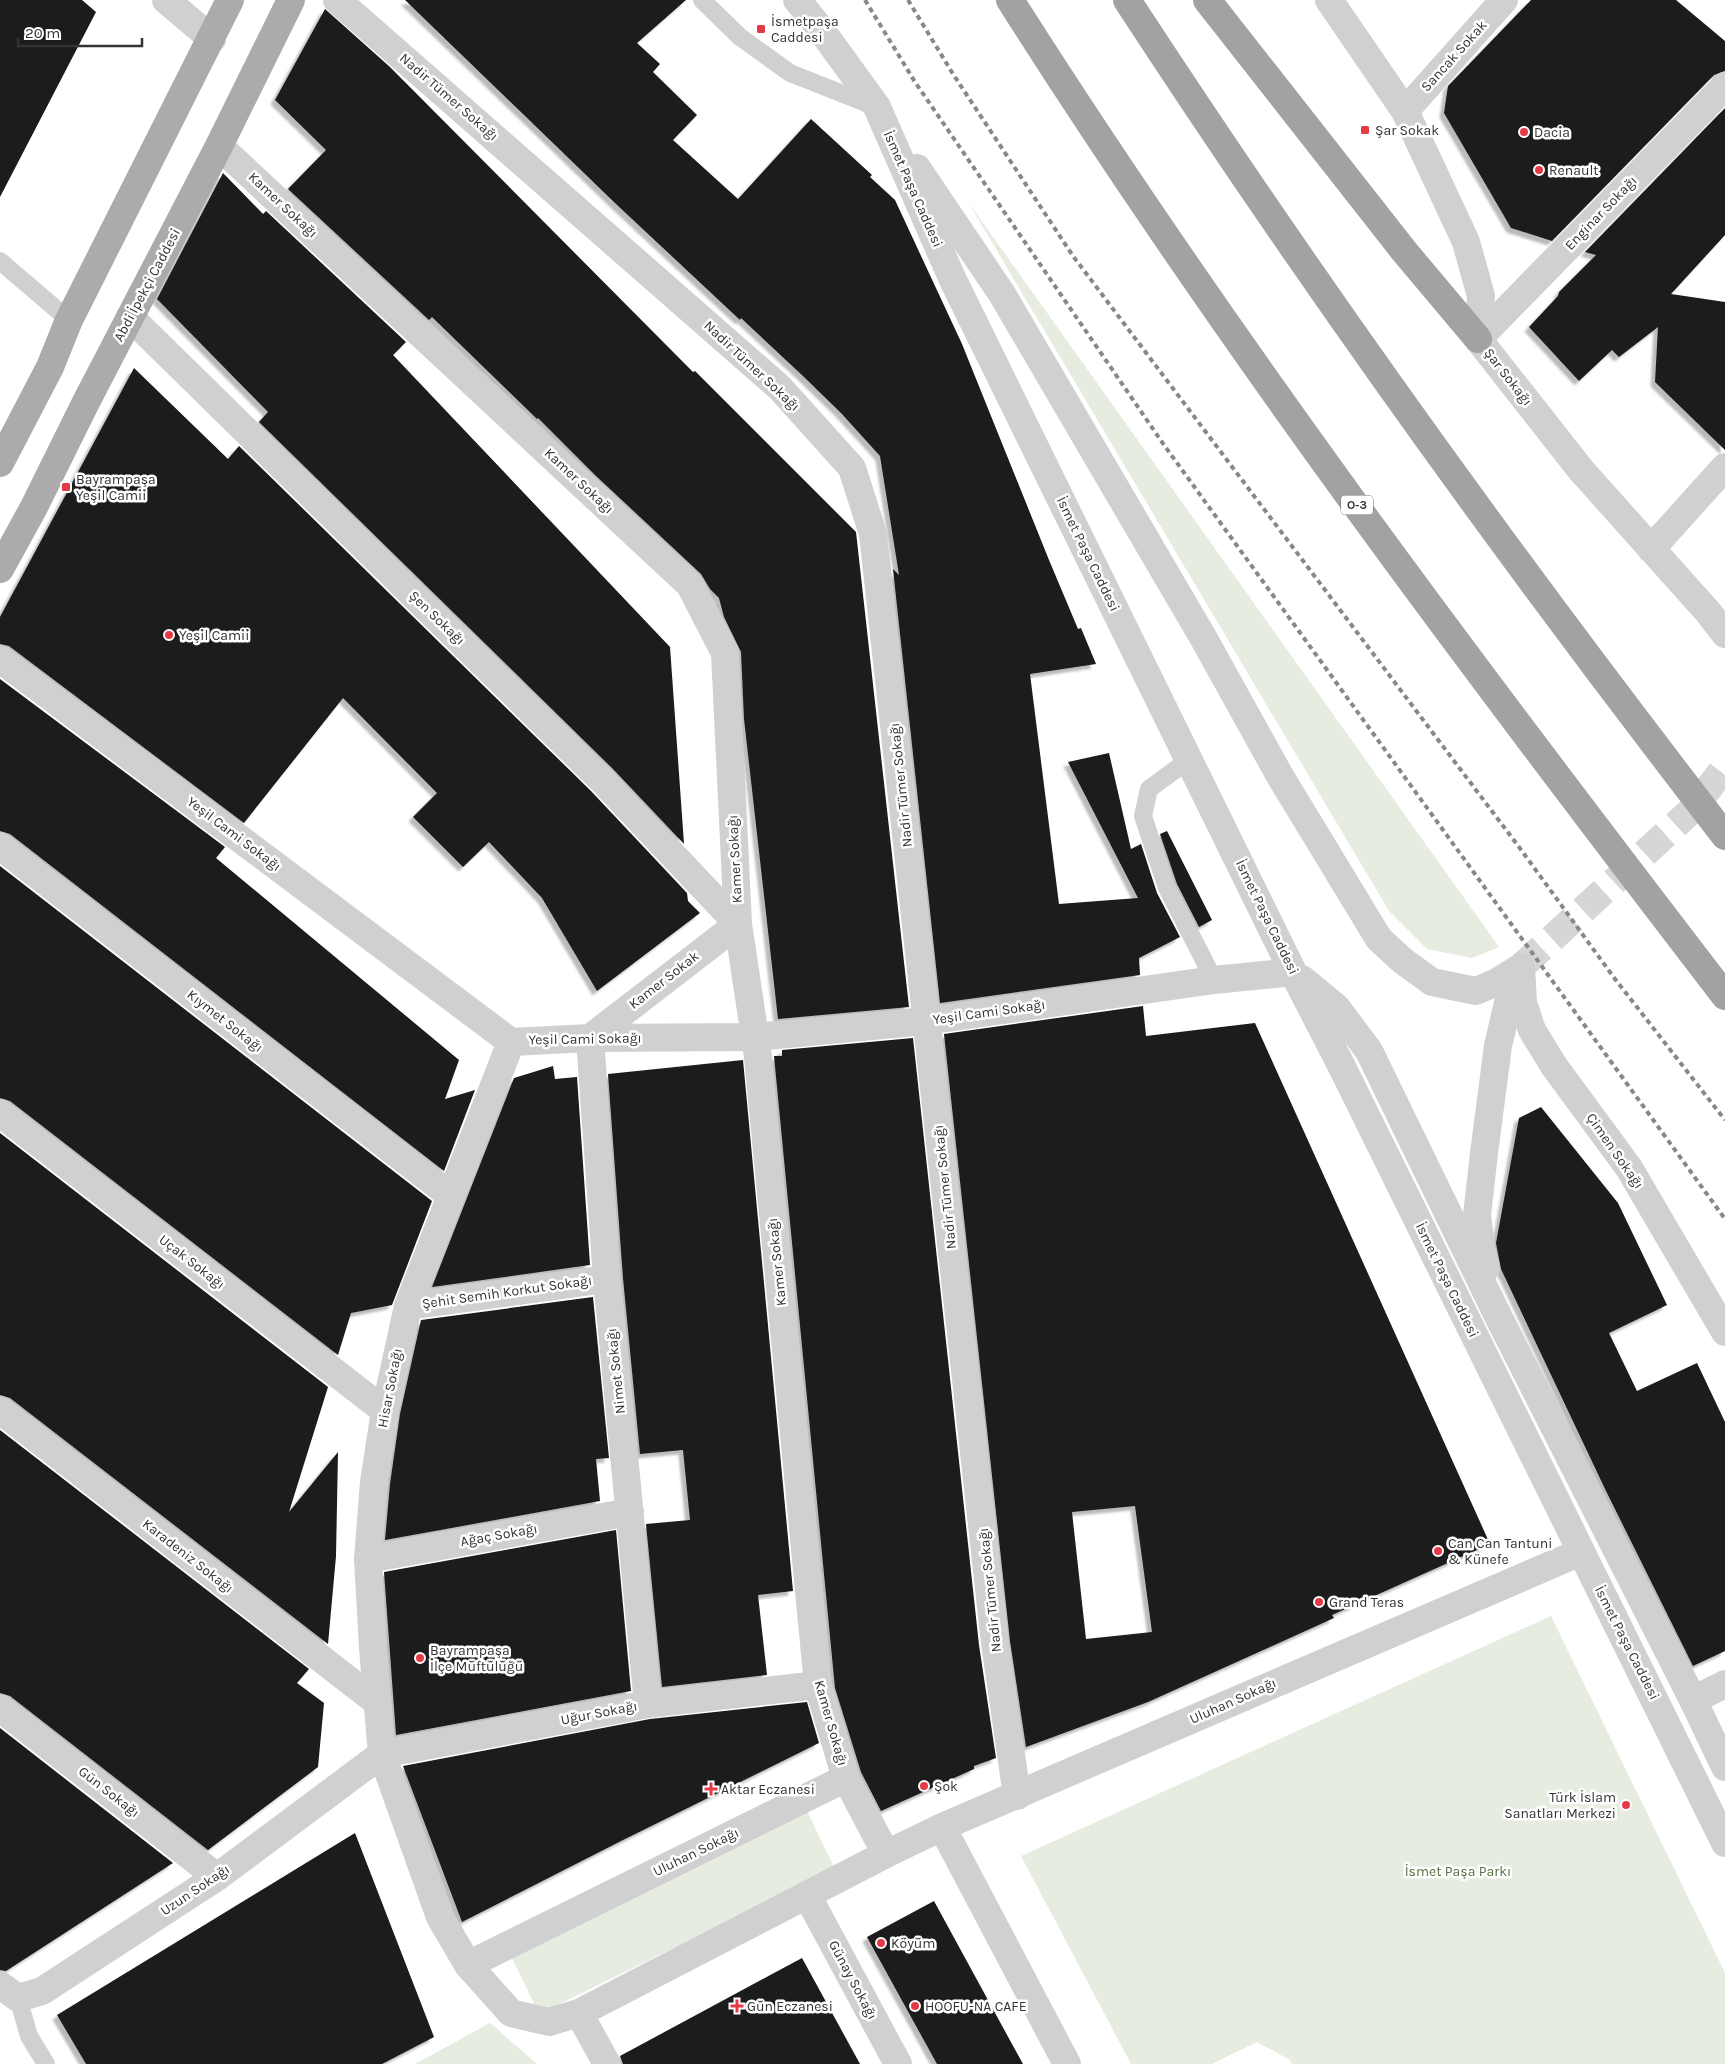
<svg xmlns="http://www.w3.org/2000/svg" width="1725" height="2064" font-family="Karla,sans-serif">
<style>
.green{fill:#e6ecdf}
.building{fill:#1a1a1a;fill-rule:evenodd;filter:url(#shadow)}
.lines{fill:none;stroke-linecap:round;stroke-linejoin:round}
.tertiary-tunnel{stroke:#d6d6d6;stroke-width:28;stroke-dasharray:28 14;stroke-linecap:butt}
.service{stroke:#d0d0d0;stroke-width:18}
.minor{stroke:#d0d0d0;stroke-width:28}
.tertiary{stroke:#d0d0d0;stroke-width:28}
.primary{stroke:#ababab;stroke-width:28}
.trunk{stroke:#a2a2a2;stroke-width:28}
.rail{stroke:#888;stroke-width:4;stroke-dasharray:5 4;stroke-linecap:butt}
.poi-dot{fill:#e63946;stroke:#fff;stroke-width:2}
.labels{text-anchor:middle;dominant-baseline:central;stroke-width:5;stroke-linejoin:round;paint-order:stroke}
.shield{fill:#fff;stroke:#707070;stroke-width:1}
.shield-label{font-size:12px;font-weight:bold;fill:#333}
.poi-label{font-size:14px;fill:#333;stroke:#fff;text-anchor:start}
.street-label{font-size:14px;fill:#333;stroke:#fff}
.park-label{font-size:14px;fill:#56703f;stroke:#fff}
</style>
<defs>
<filter id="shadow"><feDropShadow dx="-4.5" dy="4.5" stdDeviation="1" flood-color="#0004"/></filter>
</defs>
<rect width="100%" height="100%" fill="#fff"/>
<path class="green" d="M 968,202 L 1499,947 L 1472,958 L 1427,949 L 1389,911 Z
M 1551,1616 L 1725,1973 L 1725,2064 L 1292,2064 L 1290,2060 L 1257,2042 L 1212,2064 L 1131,2064 L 1021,1856 Z
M 807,1811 L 835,1869 L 539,2014 L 511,1956 Z
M 490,2023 L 537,2064 L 415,2064 Z"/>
<path class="building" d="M 0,0 L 82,0 L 96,12 L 0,197 Z
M 405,0 L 686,0 L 637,43 L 660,64 L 653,72 L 697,115 L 673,140 L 738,199 L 811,119 L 872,175 L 870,177 L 895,200 L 962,344 L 1049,560 L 1078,629 L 1081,628 L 1096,664 L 1030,674 L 1059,904 L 1138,898 L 1068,762 L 1109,753 L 1131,849 L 1141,844 L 1157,893 L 1180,937 L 1139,958 L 1140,975 L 940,1003 L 893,569 L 899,575 L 880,456 L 841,413 L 803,376 L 741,318 L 740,320 L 615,203 Z
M 1531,0 L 1676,0 L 1725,41 L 1725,71 L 1714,75 L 1552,241 L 1511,228 L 1444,113 L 1448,86 Z
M 325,9 L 390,67 L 693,372 L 695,371 L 856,532 L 909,1007 L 778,1019 L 744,719 L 741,652 L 724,617 L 719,598 L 710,589 L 701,574 L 595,475 L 538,418 L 537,419 L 432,317 L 429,320 L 288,189 L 326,150 L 275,100 Z
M 1725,108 L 1725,235 L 1671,294 L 1725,302 L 1725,450 L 1655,382 L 1658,327 L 1619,357 L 1612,350 L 1579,381 L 1529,327 L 1558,296 L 1559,292 L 1596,255 L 1585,252 Z
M 223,173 L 263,214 L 266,211 L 406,342 L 393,355 L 670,647 L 684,844 L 613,769 L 259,422 L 268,412 L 157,299 Z
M 134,368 L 228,459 L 239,446 L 591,791 L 687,893 L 688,901 L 700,913 L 597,991 L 542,898 L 489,842 L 463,867 L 413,817 L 437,793 L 343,698 L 244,823 L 9,646 L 0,644 L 0,617 Z
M 0,679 L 225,847 L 216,858 L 459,1060 L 445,1099 L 475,1090 L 444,1171 L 10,834 L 0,831 Z
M 1167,831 L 1212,920 L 1199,927 L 1177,884 L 1160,834 Z
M 0,866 L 432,1201 L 392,1305 L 351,1313 L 338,1355 L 10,1101 L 0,1098 Z
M 1143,1006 L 1146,1036 L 1255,1023 L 1490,1544 L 1332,1615 L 1334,1618 L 1148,1702 L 1026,1747 L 1010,1641 L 944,1034 ZM 1135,1506 L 1152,1632 L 1086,1639 L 1072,1512 Z
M 913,1038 L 979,1645 L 996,1758 L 974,1766 L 974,1769 L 881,1811 L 861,1772 L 835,1688 L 774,1056 L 782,1056 L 782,1050 Z
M 743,1060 L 793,1591 L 758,1595 L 767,1675 L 662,1687 L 646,1524 L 690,1520 L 683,1450 L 640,1454 L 623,1278 L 608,1074 Z
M 553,1066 L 555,1079 L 577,1077 L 590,1265 L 432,1287 L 514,1078 Z
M 1541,1107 L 1618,1203 L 1667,1305 L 1609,1333 L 1637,1391 L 1697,1363 L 1725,1422 L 1725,1651 L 1693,1666 L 1606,1491 L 1501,1269 L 1496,1243 L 1519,1118 Z
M 0,1133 L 328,1387 L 289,1512 L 338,1452 L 336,1556 L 328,1644 L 10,1398 L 0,1395 Z
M 593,1297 L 609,1458 L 596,1459 L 600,1501 L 385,1540 L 390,1484 L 400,1414 L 421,1320 Z
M 0,1430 L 309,1669 L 297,1683 L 324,1703 L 318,1767 L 208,1850 L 10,1696 L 0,1693 Z
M 616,1530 L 631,1691 L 396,1735 L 384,1572 Z
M 807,1702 L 819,1743 L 621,1841 L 462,1922 L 403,1766 L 650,1719 Z
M 0,1728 L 173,1863 L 6,1971 L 0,1970 Z
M 355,1833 L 434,2037 L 382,2064 L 86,2064 L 57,2015 Z
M 934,1901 L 1012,2044 L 1023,2064 L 937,2064 L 867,1937 Z
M 802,1958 L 860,2064 L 623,2064 L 620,2056 Z"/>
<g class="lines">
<path class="tertiary-tunnel" d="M 1521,967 L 1693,809 L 1725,767"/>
<path class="service" d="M 702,0 L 740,37 L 790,73 L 876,107
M 0,261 L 69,320
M 1190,759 L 1149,789 L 1143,816 L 1167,888 L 1214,980
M 18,1998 L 29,2036 L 46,2064"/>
<path class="minor" d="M 166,0 L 212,39
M 337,0 L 780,388 L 852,468 L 873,534 L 995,1643 L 1017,1796
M 1405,111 L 1504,0
M 219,146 L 690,585 L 725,653 L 738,924 L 758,1057 L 818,1685 L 846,1778
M 130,317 L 602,780 L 738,924 L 590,1038 L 607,1279 L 648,1704
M 1478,339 L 1725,86
M 1651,549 L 1725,467
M 0,846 L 450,1195
M 1521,967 L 1523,1003 L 1532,1030 L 1554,1066 L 1629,1168 L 1725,1332
M 0,1113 L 385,1411
M 408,1306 L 607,1279
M 0,1410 L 377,1702
M 368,1559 L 630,1512
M 1693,1700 L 1725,1684
M 0,1708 L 217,1877
M 942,1827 L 1067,2064
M 807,1895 L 898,2064
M 0,1985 L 18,1998 L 42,1991 L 217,1877 L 382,1754 L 648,1704 L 818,1685"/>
<path class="tertiary" d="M 797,0 L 819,27 L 877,107 L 952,278 L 1293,972 L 1343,1069 L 1725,1843
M 1329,0 L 1405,111 L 1466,242 L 1481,296 L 1478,339 L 1581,470 L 1708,612 L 1725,634
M 917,168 L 1002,294 L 1204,639 L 1280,776 L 1379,939 L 1403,961 L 1432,982 L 1476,991 L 1497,982 L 1521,967
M 0,659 L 511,1042 L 590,1038 L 755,1037 L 926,1021 L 1214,980 L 1293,972
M 1302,979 L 1336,1007 L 1369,1051 L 1499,1318 L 1693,1700 L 1725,1767
M 511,1042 L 408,1306 L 385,1411 L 374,1482 L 368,1559 L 373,1648 L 382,1754 L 440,1917 L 468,1965 L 511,2013 L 549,2022 L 579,2013 L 886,1854 L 942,1827 L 1581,1552
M 1486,1268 L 1481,1248 L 1477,1215 L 1484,1153 L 1498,1046 L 1508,1003 L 1521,967
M 468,1965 L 846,1778 L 886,1854
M 579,2013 L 607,2064"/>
<path class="primary" d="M 0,463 L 50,367 L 69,320 L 230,0
M 0,569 L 34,507 L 85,404 L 219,146 L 291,0"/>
<path class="trunk" d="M 1010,0 C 1229,345 1476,672 1725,996
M 1127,0 C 1314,287 1515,565 1725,836
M 1207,0 L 1404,251 L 1478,339"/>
<path class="rail" d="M 865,0 L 915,82 L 1164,445 L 1725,1219
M 908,0 L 953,74 L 1073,256 L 1519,847 L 1615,979 L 1725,1120"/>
</g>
<g class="poi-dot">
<rect x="756" y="24" width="10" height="10" rx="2.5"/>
<rect x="1360" y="125" width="10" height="10" rx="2.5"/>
<circle cx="1524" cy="132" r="5"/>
<circle cx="1539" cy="170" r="5"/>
<rect x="61" y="482" width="10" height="10" rx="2.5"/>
<circle cx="169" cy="635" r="5"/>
<circle cx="1438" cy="1551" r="5"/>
<circle cx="1319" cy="1602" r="5"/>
<circle cx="420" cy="1658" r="5"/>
<circle cx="924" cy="1786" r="5"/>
<path d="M708.5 1781.5h5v5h5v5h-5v5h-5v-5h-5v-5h5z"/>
<circle cx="1626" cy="1805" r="5"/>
<circle cx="881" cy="1943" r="5"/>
<path d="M734.5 1998.5h5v5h5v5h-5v5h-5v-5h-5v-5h5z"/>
<circle cx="915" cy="2006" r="5"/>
</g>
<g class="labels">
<rect class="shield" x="1341" y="495.5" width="32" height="19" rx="4"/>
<g class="shield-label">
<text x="1357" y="505">O-3</text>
</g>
<g class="poi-label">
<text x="771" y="21">İsmetpaşa<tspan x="771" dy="16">Caddesi</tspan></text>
<text x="1375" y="130">Şar Sokak</text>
<text x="1534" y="132">Dacia</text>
<text x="1549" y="170">Renault</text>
<text x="76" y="479">Bayrampaşa<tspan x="76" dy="16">Yeşil Camii</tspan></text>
<text x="179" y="635">Yeşil Camii</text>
<text x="1448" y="1543">Can Can Tantuni<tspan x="1448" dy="16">&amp; Künefe</tspan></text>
<text x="1329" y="1602">Grand Teras</text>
<text x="430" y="1650">Bayrampaşa<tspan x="430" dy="16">İlçe Müftülüğü</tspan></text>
<text x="934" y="1786">Şok</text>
<text x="721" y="1789">Aktar Eczanesi</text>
<text x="1616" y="1797" text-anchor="end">Türk İslam<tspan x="1616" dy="16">Sanatları Merkezi</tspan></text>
<text x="891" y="1943">Köyüm</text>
<text x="747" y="2006">Gün Eczanesi</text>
<text x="925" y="2006">HOOFU-NA CAFE</text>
</g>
<g class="street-label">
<text transform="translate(1454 56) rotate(-48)">Sancak Sokak</text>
<text transform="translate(449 97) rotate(41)">Nadir Tümer Sokağı</text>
<text transform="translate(913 189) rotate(66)">İsmet Paşa Caddesi</text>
<text transform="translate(283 205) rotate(43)">Kamer Sokağı</text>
<text transform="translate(1601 213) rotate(-46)">Enginar Sokağı</text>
<text transform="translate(147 285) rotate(-62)">Abdi İpekçi Caddesi</text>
<text transform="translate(752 366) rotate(43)">Nadir Tümer Sokağı</text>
<text transform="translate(1508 377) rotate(52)">Şar Sokağı</text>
<text transform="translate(579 481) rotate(43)">Kamer Sokağı</text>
<text transform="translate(1088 554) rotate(64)">İsmet Paşa Caddesi</text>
<text transform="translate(437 618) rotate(44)">Şen Sokağı</text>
<text transform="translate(901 785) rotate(-96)">Nadir Tümer Sokağı</text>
<text transform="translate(234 834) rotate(37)">Yeşil Cami Sokağı</text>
<text transform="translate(735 859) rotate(-93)">Kamer Sokağı</text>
<text transform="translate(1267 917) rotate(64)">İsmet Paşa Caddesi</text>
<text transform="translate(664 980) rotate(-38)">Kamer Sokak</text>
<text transform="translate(989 1012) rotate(-8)">Yeşil Cami Sokağı</text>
<text transform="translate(225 1021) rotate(38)">Kıymet Sokağı</text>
<text transform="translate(585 1039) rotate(-1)">Yeşil Cami Sokağı</text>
<text transform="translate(1615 1151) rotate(55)">Çimen Sokağı</text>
<text transform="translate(945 1187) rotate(-96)">Nadir Tümer Sokağı</text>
<text transform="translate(192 1262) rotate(38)">Uçak Sokağı</text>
<text transform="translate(777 1262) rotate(-96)">Kamer Sokağı</text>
<text transform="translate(1447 1280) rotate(64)">İsmet Paşa Caddesi</text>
<text transform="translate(507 1292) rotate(-8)">Şehit Semih Korkut Sokağı</text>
<text transform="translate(616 1371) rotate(-96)">Nimet Sokağı</text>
<text transform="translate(390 1388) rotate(-79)">Hisar Sokağı</text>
<text transform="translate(499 1535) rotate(-10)">Ağaç Sokağı</text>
<text transform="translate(188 1556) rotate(38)">Karadeniz Sokağı</text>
<text transform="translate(990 1590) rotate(-96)">Nadir Tümer Sokağı</text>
<text transform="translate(1627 1643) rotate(63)">İsmet Paşa Caddesi</text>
<text transform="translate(1233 1701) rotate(-24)">Uluhan Sokağı</text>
<text transform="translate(599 1713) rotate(-11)">Uğur Sokağı</text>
<text transform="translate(831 1723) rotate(74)">Kamer Sokağı</text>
<text transform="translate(109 1792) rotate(38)">Gün Sokağı</text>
<text transform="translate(696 1852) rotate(-26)">Uluhan Sokağı</text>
<text transform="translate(195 1890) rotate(-34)">Uzun Sokağı</text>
<text transform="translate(853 1980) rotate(62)">Günay Sokağı</text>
</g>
<g class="park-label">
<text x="1458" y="1871">İsmet Paşa Parkı</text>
</g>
</g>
<path d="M18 38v8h124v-8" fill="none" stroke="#333333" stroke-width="2.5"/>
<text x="25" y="38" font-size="15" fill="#333333" stroke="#ffffff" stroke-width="4" paint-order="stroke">20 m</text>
</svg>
